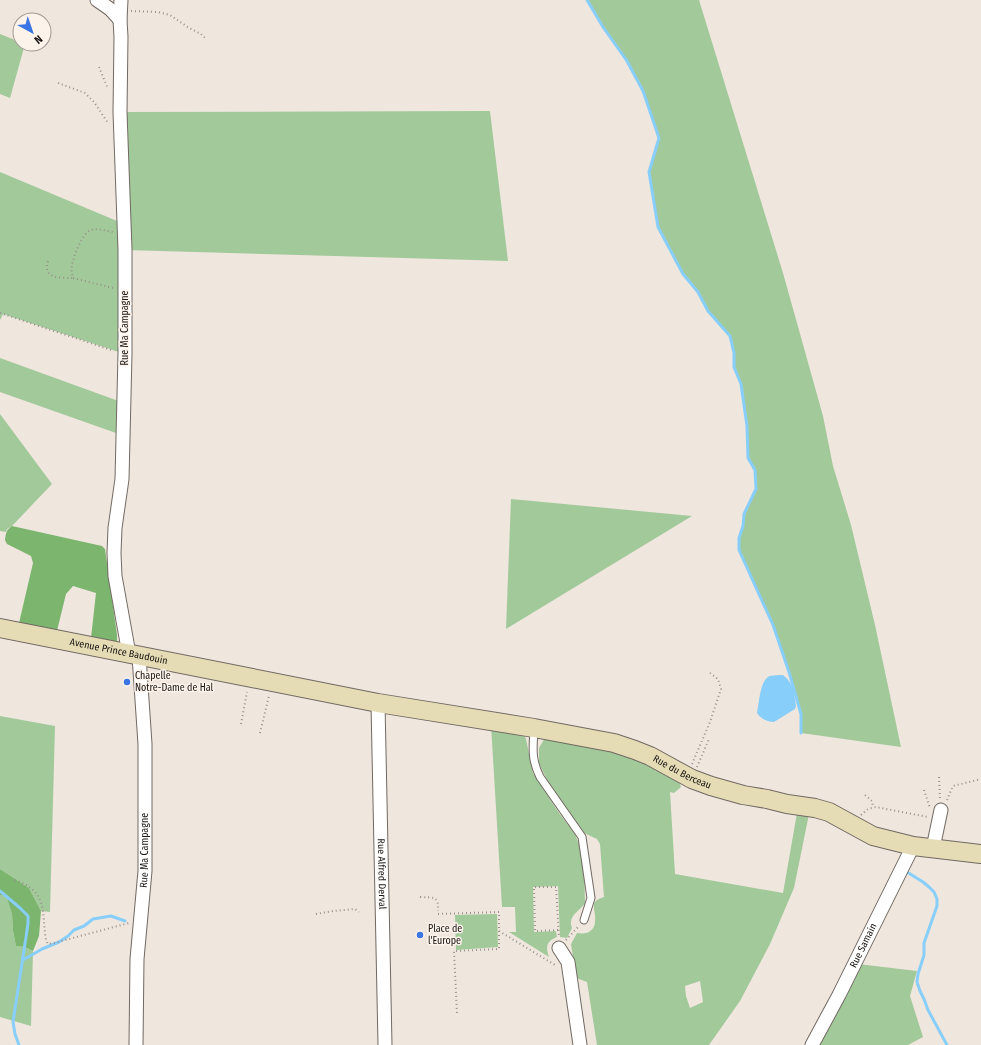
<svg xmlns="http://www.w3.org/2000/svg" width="981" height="1045" font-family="'Fira Sans Condensed',sans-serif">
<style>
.green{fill:#a2c99a;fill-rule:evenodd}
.forest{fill:#7bb56e}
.water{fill:#88cefa}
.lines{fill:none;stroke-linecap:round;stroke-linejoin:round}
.stream{stroke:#88cefa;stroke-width:3}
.lane-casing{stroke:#716962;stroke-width:9}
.street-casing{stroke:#716962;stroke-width:15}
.secondary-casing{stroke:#716962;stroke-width:20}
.path{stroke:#98918c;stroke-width:2;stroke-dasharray:1 3;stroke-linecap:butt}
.lane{stroke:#fff;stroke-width:7}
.street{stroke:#fff;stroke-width:13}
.secondary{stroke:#e5dcb6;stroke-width:18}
.poi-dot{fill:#3a75e4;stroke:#fcf3eb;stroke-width:1.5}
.labels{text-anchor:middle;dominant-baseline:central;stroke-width:3;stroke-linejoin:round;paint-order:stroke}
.street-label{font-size:10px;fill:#181412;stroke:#fcf3eb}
.poi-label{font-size:10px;fill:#181412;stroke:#fcf3eb;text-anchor:start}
</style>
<rect width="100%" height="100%" fill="#efe6de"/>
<path class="green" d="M 587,0 L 699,0 L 783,273 L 823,416 L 833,466 L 851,525 L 875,625 L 901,747 L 801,733 L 801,714 L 789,672 L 773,625 L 739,550 L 739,538 L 743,526 L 744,514 L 756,489 L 755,470 L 748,458 L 747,426 L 741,384 L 734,367 L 734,353 L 730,336 L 708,311 L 698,292 L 683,274 L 658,227 L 649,172 L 659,138 L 643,91 L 627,61 L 603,27 Z
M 0,34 L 20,42 L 20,44 L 25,44 L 10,98 L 0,94 Z
M 490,111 L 508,261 L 125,250 L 125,354 L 3,314 L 0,320 L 0,172 L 117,221 L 124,225 L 120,112 Z
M 0,358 L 124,403 L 124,434 L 116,433 L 0,392 Z
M 0,414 L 52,484 L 12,526 L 7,529 L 6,532 L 0,531 Z
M 511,499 L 692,516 L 506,629 Z
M 0,716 L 55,726 L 50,912 L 41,911 L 29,888 L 0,869 Z
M 491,725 L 522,731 L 526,739 L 533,773 L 559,813 L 575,834 L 581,850 L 584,866 L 585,903 C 580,911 567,916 572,928 L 567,938 L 560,937 L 558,886 L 533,887 L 534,932 L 556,931 L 557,937 C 547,941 545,946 549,957 L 509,932 L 516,932 L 515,907 L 502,907 Z
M 548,735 L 589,745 L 631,756 L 669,774 L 679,781 L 681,787 L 674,793 L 670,792 L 675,874 L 783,893 L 797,813 L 809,814 L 794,888 L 770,944 L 740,1001 L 709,1045 L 597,1045 L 587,982 L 579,979 L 576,976 L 571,944 L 577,933 C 587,935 595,931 595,921 C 596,915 593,909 594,904 C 595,900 601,898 604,897 L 600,844 L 597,839 L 584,833 L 547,780 L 539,763 L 539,748 L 543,741 ZM 700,981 L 703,1002 L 690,1008 L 686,996 L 685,986 Z
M 6,894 L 12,914 L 13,931 L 16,946 L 25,947 L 33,951 L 31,1026 L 0,1017 L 0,895 Z
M 497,914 L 498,947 L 456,950 L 455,915 Z
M 858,964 L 917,971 L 910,996 L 923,1037 L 908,1045 L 816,1045 Z"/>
<path class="forest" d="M 12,526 L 102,546 L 105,549 L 117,635 L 117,646 L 91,638 L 96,593 L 73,586 L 66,594 L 55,639 L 19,623 L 33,563 L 31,556 L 7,544 L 5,540 C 6,533 6,530 12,526 Z
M 0,869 L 29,888 L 41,911 L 39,936 L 33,951 L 25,947 L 16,946 L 13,931 L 12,914 L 6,895 L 0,895 Z"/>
<path class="water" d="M 783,675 C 794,683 794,694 796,706 L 795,709 L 774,722 C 767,722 760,718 757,713 C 759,704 760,679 770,676 C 774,675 779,675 783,675 Z"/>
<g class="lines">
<path class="stream" d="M 587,0 L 603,27 L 627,61 L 643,91 L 659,138 L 649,172 L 658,227 L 683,274 L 698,292 L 708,311 L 730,336 L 734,353 L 734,367 L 741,384 L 747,426 L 748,458 L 755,470 L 756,489 L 744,514 L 743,526 L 739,538 L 739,550 L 773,625 L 789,672 L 801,714 L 801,733
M 907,872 L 923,882 L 929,887 L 934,892 L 937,899 L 937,906 L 924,943 L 924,955 L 918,974 L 917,982 L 920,991 L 924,999 L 928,1010 L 947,1045
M 0,891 L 20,908 L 28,916 L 28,924 L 13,1022 L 15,1034 L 19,1045
M 23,960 L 42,949 L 59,942 L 68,936 L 74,930 L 84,926 L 93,919 L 111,916 L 125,921"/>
<g class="lane-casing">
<path id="lane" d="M 534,729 C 533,748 531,759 540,777 L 582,837 L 591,898 L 584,920"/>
</g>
<g class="street-casing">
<g id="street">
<path d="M 97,0 L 110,9 L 120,20"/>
<path d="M 121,0 L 120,20 L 121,37 L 120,112 L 125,250 L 125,354 L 122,479 L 115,528 L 114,553 L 115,576 L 129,654"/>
<path id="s1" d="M 378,703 L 385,1045"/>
<path d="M 933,848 L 941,810"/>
<path d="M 559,948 L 568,962 L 580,1045"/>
<path id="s2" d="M 136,1045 L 137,959 L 145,871 L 145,744 L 139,656"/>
<path id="s3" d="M 812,1045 L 839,995 L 913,846"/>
</g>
</g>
<g class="secondary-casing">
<g id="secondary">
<path id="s4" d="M 0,628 L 378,703 L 534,728 L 614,743 L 635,750 L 650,756 L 692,779 L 711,786 L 743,795 L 767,799 L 787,804 L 815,808 L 829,812 L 873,836 L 913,846 L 981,854"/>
</g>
</g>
<path class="path" d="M 131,11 L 158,12 L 170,15 L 189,28 L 201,34 L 206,39
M 99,67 L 108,89
M 58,83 L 85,93 L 94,102 L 108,123
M 48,261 C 42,279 61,278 73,278
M 113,288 L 73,278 C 72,274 71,270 72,266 C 73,257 82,233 91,230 C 97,228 107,231 113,232
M 0,313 L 114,351
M 241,724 L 247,692
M 260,733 L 269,696
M 692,764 L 710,722 L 721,689 L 718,679 L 710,673
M 697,767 L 709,739
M 939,777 L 940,799
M 924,790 L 930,808
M 865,795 L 872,801 L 873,807
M 947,800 L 953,786 L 981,779
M 861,815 L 868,809 L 876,807 L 928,817
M 15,880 C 49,892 41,911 46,940 L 48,944 L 54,943 L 129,923
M 420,897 C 433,898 439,895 438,911
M 316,914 L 333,911 L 355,909 L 359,912
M 438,914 L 499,912 L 499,949 L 454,951 L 457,1014
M 558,930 L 535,931 L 534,887 L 556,887 L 559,937
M 499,931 L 555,965
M 566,940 L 578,927"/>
<use href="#lane" class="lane"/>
<use href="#street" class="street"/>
<use href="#secondary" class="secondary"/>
</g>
<g class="poi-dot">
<circle cx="127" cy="682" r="4"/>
<circle cx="420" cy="935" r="4"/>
</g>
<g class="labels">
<g class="street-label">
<text transform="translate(125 328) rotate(-90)">Rue Ma Campagne</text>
<text stroke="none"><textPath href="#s4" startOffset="121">Avenue Prince Baudouin</textPath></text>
<text stroke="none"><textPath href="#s4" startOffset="699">Rue du Berceau</textPath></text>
<text stroke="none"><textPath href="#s2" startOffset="195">Rue Ma Campagne</textPath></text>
<text stroke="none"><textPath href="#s1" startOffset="171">Rue Alfred Derval</textPath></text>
<text stroke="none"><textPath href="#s3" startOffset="112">Rue Samain</textPath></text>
</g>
<g class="poi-label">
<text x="135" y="676">Chapelle<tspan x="135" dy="12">Notre-Dame de Hal</tspan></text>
<text x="428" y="929">Place de<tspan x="428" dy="12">l'Europe</tspan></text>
</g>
</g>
<g transform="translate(32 32) rotate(140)"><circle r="19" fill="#fcf3eb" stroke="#a19a94"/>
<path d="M0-3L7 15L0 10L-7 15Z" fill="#3a75e4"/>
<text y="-6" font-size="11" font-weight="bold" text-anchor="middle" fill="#181412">N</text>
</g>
</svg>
